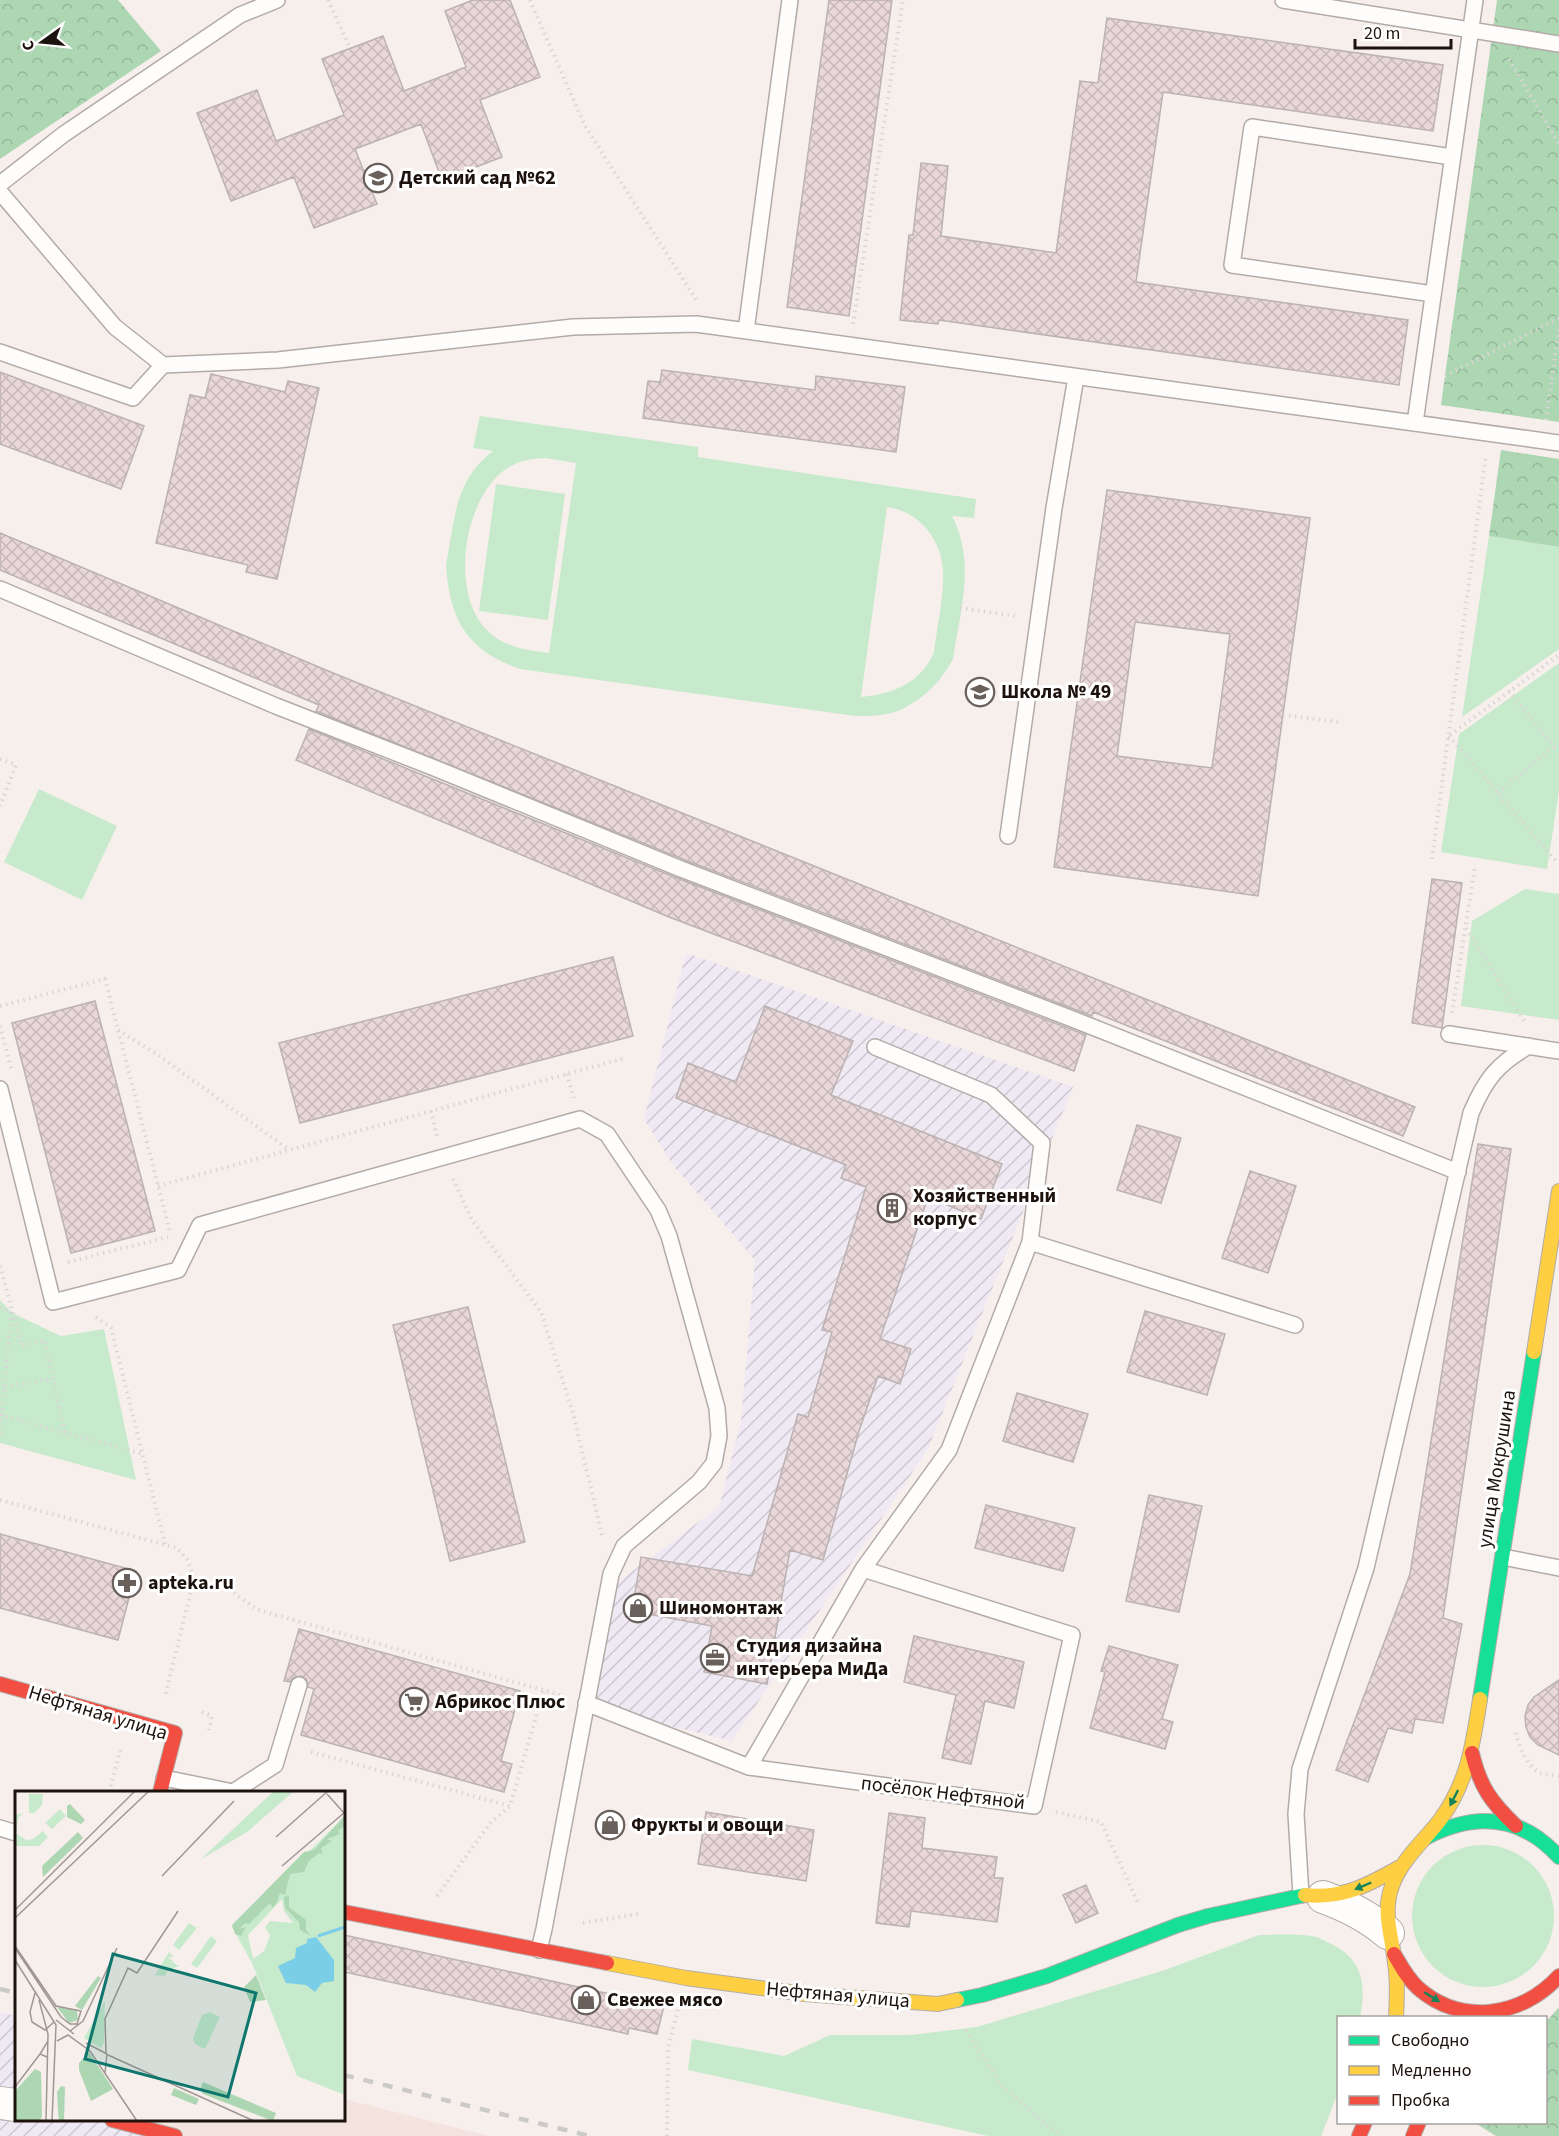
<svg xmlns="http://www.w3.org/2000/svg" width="1559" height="2136" font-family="'Source Sans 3',sans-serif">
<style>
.commercial{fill:#f5e3df}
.industrial{fill:url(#industrial-furrows)}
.green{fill:#c8eacc;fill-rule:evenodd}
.forest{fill:url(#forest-crowns)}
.building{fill:url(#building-cross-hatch);stroke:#bbb2b2;stroke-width:1.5;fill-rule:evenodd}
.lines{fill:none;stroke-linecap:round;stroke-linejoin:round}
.lane-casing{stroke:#b3aba7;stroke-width:18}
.street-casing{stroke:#b3aba7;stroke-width:34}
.fast-casing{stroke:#b3aba7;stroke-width:16}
.slow-casing{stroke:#b3aba7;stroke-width:16}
.jam-casing{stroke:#b3aba7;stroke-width:16}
.path{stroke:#d9d6d5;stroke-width:4;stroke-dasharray:1.5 4.5;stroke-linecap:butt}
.lane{stroke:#fefdfc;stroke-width:15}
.street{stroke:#fefdfc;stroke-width:32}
.fast{stroke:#16e098;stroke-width:14}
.slow{stroke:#ffcf43;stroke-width:14}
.jam{stroke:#f24e42;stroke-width:14}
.rail{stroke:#cccac8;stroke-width:4.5;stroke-dasharray:10 10;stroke-linecap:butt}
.oneway{fill:#19845a}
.labels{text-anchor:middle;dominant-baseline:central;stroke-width:6;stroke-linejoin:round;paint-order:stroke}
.poi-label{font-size:20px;font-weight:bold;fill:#1d130e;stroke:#fff;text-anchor:start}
.street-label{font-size:20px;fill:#1d130e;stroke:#fff}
.inset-river{fill:none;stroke:#7acee7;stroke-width:3}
.inset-road{fill:none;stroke:#a09793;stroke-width:1.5}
.view{fill:#0f766e;fill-opacity:0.15;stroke:#0f766e;stroke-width:3}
.inset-edge{fill:none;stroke:#1d130e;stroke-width:3}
</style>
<defs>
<pattern id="industrial-furrows" width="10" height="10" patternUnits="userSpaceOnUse" patternTransform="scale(1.5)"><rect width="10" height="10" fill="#efe9f4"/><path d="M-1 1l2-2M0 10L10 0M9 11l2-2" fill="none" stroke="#ccc7d0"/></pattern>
<pattern id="forest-crowns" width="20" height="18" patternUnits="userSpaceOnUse" patternTransform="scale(1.5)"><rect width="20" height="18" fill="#add6b3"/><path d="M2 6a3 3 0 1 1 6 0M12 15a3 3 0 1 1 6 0" fill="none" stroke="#94b799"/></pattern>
<pattern id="building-cross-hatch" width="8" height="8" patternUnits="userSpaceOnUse" patternTransform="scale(1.5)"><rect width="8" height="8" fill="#e9d7da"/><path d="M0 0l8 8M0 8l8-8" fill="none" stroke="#c7b8ba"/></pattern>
</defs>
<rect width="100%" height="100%" fill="#f7efec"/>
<path class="commercial" d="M 344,2099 L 489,2136 L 142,2136 L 147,2120 L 344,2120 Z"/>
<path class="industrial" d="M 686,953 L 1073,1087 L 928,1449 L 732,1741 L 596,1708 L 596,1598 L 719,1507 L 741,1422 L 755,1260 L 673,1165 L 644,1119 Z
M 0,2012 L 16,2016 L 16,2120 L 147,2120 L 142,2136 L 0,2136 Z"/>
<path class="green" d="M 480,416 L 698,447 L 698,457 L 976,499 L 974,518 L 952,516 C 976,561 960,612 953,659 C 942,680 924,699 902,709 C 889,716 869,716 855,716 L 520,669 C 466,650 450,620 446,565 C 455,519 454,481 493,451 L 473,448 ZM 545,458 L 576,463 L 549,653 C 528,650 505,648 489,632 C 448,595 463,495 509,467 C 521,460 532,459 545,458 ZM 887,507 C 919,511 942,540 943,572 C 944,598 937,626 934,652 C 921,683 893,694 861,697 Z
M 496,484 L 565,494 L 548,620 L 479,611 Z
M 1489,536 L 1559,547 L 1559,649 L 1462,717 Z
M 1559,663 L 1559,791 L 1547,869 L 1441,852 L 1459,734 Z
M 39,789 L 117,826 L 82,900 L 4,862 Z
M 1525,889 L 1559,894 L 1559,1020 L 1461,1006 L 1472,921 Z
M 0,1300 L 12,1313 L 61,1336 L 104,1329 L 136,1480 L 0,1443 Z
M1412 1916a71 71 0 1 1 142 0a71 71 0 1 1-142 0Z
M 1259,1935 C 1276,1935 1300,1933 1316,1937 C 1320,1938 1325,1941 1329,1943 C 1362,1958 1367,1983 1360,2017 L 1338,2018 L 1338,2093 L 1321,2136 L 988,2136 L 688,2070 L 692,2039 L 784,2056 L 830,2035 L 911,2035 L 977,2027 L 1165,1970 Z"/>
<path class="forest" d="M 0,0 L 118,0 L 161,51 L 0,159 Z
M 1497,0 L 1559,0 L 1559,422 L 1441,405 Z
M 1501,450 L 1559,459 L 1559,547 L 1489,536 Z
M 1559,2007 L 1559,2136 L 1496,2136 L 1475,2123 L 1546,2122 L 1546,2022 Z"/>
<path class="building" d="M 473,0 L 510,0 L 540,77 L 480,100 L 502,157 L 442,180 L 421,124 L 355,149 L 377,204 L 314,228 L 294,177 L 231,201 L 197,113 L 257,90 L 276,141 L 344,115 L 322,59 L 383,36 L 404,91 L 466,67 L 445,11 Z
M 829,0 L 892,0 L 849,316 L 787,307 Z
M 1107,18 L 1443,65 L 1433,131 L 1163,92 L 1136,282 L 1408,320 L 1399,385 L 939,320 L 938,324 L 900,320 L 909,235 L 913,235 L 921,163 L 948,166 L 941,236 L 1056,253 L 1080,81 L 1098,83 Z
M 662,370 L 815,390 L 816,376 L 905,387 L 896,452 L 643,418 L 648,381 L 660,382 Z
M 0,372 L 144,426 L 121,489 L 0,444 Z
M 211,374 L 285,392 L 288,381 L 319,388 L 277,579 L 246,572 L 248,565 L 156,543 L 190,395 L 205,398 Z
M 1107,490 L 1310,518 L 1258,896 L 1054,867 ZM 1135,622 L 1230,634 L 1212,768 L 1117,756 Z
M 0,533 L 333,673 L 1415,1107 L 1403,1136 L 1093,1012 L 1092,1016 L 685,860 L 316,711 L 319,705 L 0,570 Z
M 309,729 L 677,878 L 1086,1035 L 1074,1071 L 669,917 L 296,760 Z
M 1432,879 L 1462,883 L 1442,1028 L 1412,1023 Z
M 613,957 L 633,1036 L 300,1123 L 279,1043 Z
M 95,1001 L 155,1231 L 71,1253 L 12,1023 Z
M 765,1006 L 853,1041 L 831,1095 L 1002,1164 L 981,1219 L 928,1197 L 880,1339 L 911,1349 L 900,1384 L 878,1376 L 859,1431 L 823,1560 L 790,1550 L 767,1684 L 704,1672 L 712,1626 L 632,1611 L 641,1557 L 752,1576 L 798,1414 L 808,1417 L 832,1332 L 822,1330 L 866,1187 L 841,1178 L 846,1165 L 676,1098 L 688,1063 L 736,1082 Z
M 1137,1125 L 1181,1138 L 1161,1203 L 1117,1190 Z
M 1478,1144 L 1511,1149 L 1443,1618 L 1462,1624 L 1443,1723 L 1415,1719 L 1412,1733 L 1388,1728 L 1368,1782 L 1336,1770 L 1410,1574 Z
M 1250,1171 L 1296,1186 L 1268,1273 L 1222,1258 Z
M 468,1307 L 525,1542 L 450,1561 L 393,1325 Z
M 1145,1311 L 1225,1334 L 1207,1395 L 1127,1372 Z
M 1017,1393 L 1088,1414 L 1073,1462 L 1003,1441 Z
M 1149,1495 L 1202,1506 L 1179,1612 L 1126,1601 Z
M 986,1505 L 1075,1528 L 1063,1571 L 975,1548 Z
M 0,1534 L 136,1571 L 118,1640 L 0,1608 Z
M 299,1629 L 520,1691 L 501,1761 L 512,1764 L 504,1792 L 301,1735 L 314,1689 L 308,1687 L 306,1679 L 301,1676 L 293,1678 L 290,1682 L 284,1681 Z
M 914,1636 L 1024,1662 L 1014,1708 L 985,1701 L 971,1764 L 942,1758 L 956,1695 L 904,1682 Z
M 1109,1646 L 1178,1665 L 1162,1719 L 1173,1722 L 1165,1749 L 1090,1728 L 1105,1672 L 1101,1671 Z
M 1559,1680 L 1559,1755 L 1538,1745 L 1530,1737 L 1526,1727 L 1525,1716 L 1528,1705 L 1534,1697 Z
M 706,1812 L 814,1830 L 806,1881 L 698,1864 Z
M 889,1813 L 925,1818 L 922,1848 L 997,1857 L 994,1878 L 1003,1878 L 997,1922 L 911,1911 L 909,1927 L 876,1923 Z
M 1086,1885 L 1098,1913 L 1076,1923 L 1063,1895 Z
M 344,1935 L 664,2006 L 657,2034 L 629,2028 L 628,2034 L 344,1972 Z"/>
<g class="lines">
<g class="lane-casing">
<path id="lane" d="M 1283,0 L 1559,44
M 0,184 L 64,134 L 240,15 L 277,0
M 0,192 L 115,327 L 163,365 L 278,360 L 573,327 L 696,324 L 1559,443
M 1433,294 L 1232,265 L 1252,127 L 1452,157
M 746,331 L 790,0
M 0,352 L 133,398 L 163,365
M 1415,423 L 1475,0
M 0,589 L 276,706 L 432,767 L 681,869 L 1075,1020 L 1458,1172
M 1008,836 L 1054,508 L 1076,377
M 1449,1034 L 1559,1051
M 0,1089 L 53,1302 L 178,1270 L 200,1225 L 580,1119 L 607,1134 L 658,1210 L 669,1236 L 717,1408 L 719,1436 L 714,1463 L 699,1482 L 624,1546 L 611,1574 L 544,1929 L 539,1950
M 1030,1242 L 1295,1325
M 1503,1557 L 1559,1568
M 586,1703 L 749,1767 L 863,1569 L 949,1450 L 1030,1242 L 1042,1143 L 991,1095 L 875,1047
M 749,1767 L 1034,1806 L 1072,1635 L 863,1569
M 164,1778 L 233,1792 L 275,1765 L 299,1685
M 0,1828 L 16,1833
M 1301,1895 L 1296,1814 L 1300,1769 L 1366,1568 L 1471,1113 C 1485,1080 1497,1064 1529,1046"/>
</g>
<g class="street-casing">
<path id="street" d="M 1323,1897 C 1348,1906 1368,1916 1388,1933
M 0,2103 L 16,2105"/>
</g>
<g class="fast-casing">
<path id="fast" d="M 1480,1699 L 1534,1352
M 1427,1837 C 1476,1812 1521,1815 1559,1857
M 957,2000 L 982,1995 L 1047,1976 L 1178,1925 L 1208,1916 L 1305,1895"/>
</g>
<g class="slow-casing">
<path id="slow" d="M 1534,1352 L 1559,1191
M 1305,1895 C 1343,1899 1368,1885 1400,1867
M 607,1963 L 686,1978 L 805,1994 L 938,2004 L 957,2000
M 1396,2018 C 1397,2000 1398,1981 1395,1963 C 1392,1936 1382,1913 1392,1886 C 1401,1860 1424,1841 1440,1820 C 1468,1782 1473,1744 1480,1699"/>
</g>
<g class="jam-casing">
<path id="jam" d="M 0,1684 L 175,1733 L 160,1792
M 1472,1753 C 1480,1787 1491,1802 1516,1826
M 344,1912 L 607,1963
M 1394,1954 C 1401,1966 1407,1978 1418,1988 C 1461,2026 1522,2017 1559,1976
M 112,2120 L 175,2136
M 1359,2136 L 1365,2122
M 1413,2136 L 1419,2122"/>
</g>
<path class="path" d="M 328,0 L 350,48
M 530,0 L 585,126 L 697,301
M 1509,59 L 1559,144
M 853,324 L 903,0
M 1445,376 L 1559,318
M 1546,420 L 1559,328
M 960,608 L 1016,616
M 1283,715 L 1339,722
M 1450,735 L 1559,655
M 1449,736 L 1557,862
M 0,759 L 16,765 L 0,806
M 1497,793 L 1554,747 L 1509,691
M 1432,859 L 1486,455
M 1466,928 L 1524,1021
M 0,1006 L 105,979 L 170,1232
M 1452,1013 L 1475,866
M 0,1026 L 11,1068
M 118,1030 L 155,1053 L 288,1149
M 567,1074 L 574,1098
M 431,1111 L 437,1136
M 453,1179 L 472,1220 L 541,1312 L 573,1413 L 602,1535
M 158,1186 L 625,1058
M 68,1262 L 168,1237
M 0,1266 L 22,1346 L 44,1340 L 65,1433
M 0,1307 L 11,1313 L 0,1434
M 96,1317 L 111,1328 L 165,1544
M 5,1387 L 52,1379
M 0,1415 L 143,1454
M 0,1500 L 177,1548 L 187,1559 L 194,1578 L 165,1697
M 214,1579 L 258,1610 L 564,1696
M 202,1712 L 212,1716 L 209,1730
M 1516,1733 C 1519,1747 1526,1765 1540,1773 C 1545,1775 1554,1775 1559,1776
M 311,1752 L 510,1806 L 544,1689
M 109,1792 L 121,1748
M 1056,1812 L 1101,1822 L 1139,1905
M 437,1896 L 491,1822 L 509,1807
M 583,1923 L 638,1914
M 966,2030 L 1001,2085 L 1060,2136
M 667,2136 L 668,2049 L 678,2009"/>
<use href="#lane" class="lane"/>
<use href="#street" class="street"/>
<use href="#fast" class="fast"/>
<use href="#slow" class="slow"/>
<use href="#jam" class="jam"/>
<path class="rail" d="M 0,1989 L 16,1993
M 344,2075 L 590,2136"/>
</g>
<defs><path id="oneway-solid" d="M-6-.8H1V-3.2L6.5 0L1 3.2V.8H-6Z" transform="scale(1.5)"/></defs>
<g class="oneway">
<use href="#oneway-solid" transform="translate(1454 1798) rotate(117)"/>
<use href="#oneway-solid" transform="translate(1363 1886) rotate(157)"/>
<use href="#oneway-solid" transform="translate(1432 1997) rotate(32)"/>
</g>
<defs>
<g id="school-ring" transform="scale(1.5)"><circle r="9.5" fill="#fff" stroke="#69605c" stroke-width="1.5"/><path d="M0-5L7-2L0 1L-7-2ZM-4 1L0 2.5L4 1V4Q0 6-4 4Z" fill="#69605c"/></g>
<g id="building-ring" transform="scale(1.5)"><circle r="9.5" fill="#fff" stroke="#69605c" stroke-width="1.5"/><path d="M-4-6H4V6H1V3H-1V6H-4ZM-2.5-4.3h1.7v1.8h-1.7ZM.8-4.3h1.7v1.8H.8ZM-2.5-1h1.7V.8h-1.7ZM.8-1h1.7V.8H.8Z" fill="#69605c"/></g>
<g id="pharmacy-ring" transform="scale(1.5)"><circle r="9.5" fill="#fff" stroke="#69605c" stroke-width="1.5"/><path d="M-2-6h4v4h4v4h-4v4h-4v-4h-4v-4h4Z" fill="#69605c"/></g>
<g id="shop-ring" transform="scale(1.5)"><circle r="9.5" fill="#fff" stroke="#69605c" stroke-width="1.5"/><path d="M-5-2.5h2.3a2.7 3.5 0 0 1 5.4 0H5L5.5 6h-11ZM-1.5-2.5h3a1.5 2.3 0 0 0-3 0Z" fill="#69605c"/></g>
<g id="office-ring" transform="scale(1.5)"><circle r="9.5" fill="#fff" stroke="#69605c" stroke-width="1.5"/><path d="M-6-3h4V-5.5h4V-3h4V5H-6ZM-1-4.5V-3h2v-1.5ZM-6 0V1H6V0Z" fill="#69605c"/></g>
<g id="supermarket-ring" transform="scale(1.5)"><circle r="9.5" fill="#fff" stroke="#69605c" stroke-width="1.5"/><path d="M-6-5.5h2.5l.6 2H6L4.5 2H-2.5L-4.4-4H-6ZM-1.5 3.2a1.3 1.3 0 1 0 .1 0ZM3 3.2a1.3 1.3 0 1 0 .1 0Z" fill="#69605c"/></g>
</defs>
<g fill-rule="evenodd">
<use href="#school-ring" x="378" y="178"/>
<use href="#school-ring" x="980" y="692"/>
<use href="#building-ring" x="892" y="1208"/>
<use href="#pharmacy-ring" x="127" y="1583"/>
<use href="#shop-ring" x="638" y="1608"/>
<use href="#office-ring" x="715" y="1658"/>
<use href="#supermarket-ring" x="414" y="1702"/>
<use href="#shop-ring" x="610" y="1825"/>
<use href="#shop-ring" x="586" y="2000"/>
</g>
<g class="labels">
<g class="poi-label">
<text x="399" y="178">Детский сад №62</text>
<text x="1001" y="692">Школа № 49</text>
<text x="913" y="1196">Хозяйственный<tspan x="913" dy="23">корпус</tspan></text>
<text x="148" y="1583">apteka.ru</text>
<text x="659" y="1608">Шиномонтаж</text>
<text x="736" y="1646">Студия дизайна<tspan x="736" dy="23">интерьера МиДа</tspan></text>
<text x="435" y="1702">Абрикос Плюс</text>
<text x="631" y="1825">Фрукты и овощи</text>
<text x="607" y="2000">Свежее мясо</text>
</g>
<g class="street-label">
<text transform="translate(1497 1469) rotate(-81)">улица Мокрушина</text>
<text transform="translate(98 1713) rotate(17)">Нефтяная улица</text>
<text transform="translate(943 1793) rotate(7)">посёлок Нефтяной</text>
<text transform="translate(838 1995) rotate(5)">Нефтяная улица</text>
</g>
</g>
<g transform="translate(15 1791)">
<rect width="330" height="330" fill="#f7efec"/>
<path d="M 259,0 L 279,0 L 232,41 L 185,69 ZM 14,3 L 28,3 L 27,14 L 19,22 L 14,22 ZM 45,18 L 51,25 L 37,38 L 30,32 ZM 0,19 L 1,24 L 8,22 L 3,27 L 1,42 L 11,49 L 18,48 L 28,40 L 33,46 L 24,55 L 1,55 ZM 330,25 L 330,304 L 282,285 L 237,172 L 217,136 ZM 267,108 L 269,120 L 278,132 L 255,130 L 250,136 L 255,145 L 249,160 L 238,168 L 233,144 ZM 174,132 L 182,137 L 164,159 L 158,154 ZM 196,145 L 202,150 L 182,177 L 176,173 ZM 154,161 L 159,166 L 153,166 L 158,170 L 155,175 L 158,171 L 164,175 L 153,179 L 150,185 L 140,184 ZM 90,210 L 89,251 L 86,257 L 69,247 ZM 195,221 L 205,226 L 190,258 L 180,253 L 178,247 L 187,224 Z" fill="#c8eacc" fill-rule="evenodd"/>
<path d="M 55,13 L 70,29 L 66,33 L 52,26 L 52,15 ZM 330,24 L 330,35 L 323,40 L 325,43 L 312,48 L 317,50 L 306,57 L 308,63 L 304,62 L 294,70 L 289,81 L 275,83 L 270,104 L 265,102 L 261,113 L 257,117 L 256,112 L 253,114 L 234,133 L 230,132 L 224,138 L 231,136 L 226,145 L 220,143 L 217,134 L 289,61 L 299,59 ZM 63,41 L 68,47 L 28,86 L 27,75 ZM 274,104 L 274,116 L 291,129 L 291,139 L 296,145 L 285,139 L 284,131 L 270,117 L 269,106 ZM 241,184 L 251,209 L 235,211 L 229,196 ZM 83,185 L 86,187 L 67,219 L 60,215 ZM 42,216 L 62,219 L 63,229 L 54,232 ZM 74,261 L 98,298 L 76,310 L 64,279 L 64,272 ZM 20,278 L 26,281 L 27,326 L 24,330 L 0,330 L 0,300 ZM 188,291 L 261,322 L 258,330 L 188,303 L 185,299 ZM 46,295 L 50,296 L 49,330 L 44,330 L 43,321 L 42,301 ZM 159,297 L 184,308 L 181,314 L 156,304 Z" fill="#add6b3"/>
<path d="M 330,133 L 330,142 L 311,151 L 303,142 ZM 287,139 L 286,148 L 291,145 L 301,146 L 279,159 L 280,167 L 263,175 L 271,191 L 279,191 L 292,194 L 301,200 L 317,189 L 319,171 L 330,195 L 328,200 L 309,195 L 300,218 L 293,198 L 275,191 L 250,199 L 243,184 L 276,166 L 276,150 Z" fill="#c8eacc"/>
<path d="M 301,146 L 319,169 L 319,190 L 307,192 L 300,201 L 291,194 L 271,192 L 263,175 L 280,167 L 281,157 L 292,152 L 292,148 Z" fill="#7acee7"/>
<path class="inset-river" d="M 303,145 L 330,136"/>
<path class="inset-road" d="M 312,3 L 329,22M 261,46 L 313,0M 267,75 L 330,21M 147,85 L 219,10M 0,119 L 120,0M 0,127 L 134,0M 0,155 L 41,215 L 66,220 L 62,233 L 55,233 L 46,226 L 0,157M 0,169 L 41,234 L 37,330M 20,202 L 15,221 L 17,231 L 30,239 L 39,231M 24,209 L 33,243 L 31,330M 41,229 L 59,243M 55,240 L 68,230 L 102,157M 42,250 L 53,244 L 75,260 L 122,330M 71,252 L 92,263 L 90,282M 91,262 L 90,228 L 113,177 L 122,182 L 163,120M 93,264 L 239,330M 32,266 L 25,263 L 33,250M 0,296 L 25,263"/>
<path class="view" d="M 98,163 L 241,202 L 213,306 L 70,268 Z"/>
<rect width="330" height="330" class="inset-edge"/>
</g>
<rect x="1337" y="2016" width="210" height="108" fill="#ffffff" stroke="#a5a19f" stroke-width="1.5"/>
<rect x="1349" y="2036" width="30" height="9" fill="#16e098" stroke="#a5a19f" stroke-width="1.5"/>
<text x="1391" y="2046" font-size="18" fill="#1d130e">Свободно</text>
<rect x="1349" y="2066" width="30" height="9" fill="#ffcf43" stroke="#a5a19f" stroke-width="1.5"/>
<text x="1391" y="2076" font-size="18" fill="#1d130e">Медленно</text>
<rect x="1349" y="2096" width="30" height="9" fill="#f24e42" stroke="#a5a19f" stroke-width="1.5"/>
<text x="1391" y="2106" font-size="18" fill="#1d130e">Пробка</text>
<g transform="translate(42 42) rotate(255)" stroke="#ffffff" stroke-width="4.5" paint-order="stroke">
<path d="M0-4.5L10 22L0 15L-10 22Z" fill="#1d130e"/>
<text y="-9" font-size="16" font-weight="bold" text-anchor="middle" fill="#1d130e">С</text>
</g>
<path d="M1355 39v9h96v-9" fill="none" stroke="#1d130e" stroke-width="3"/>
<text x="1364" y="39" font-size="18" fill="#1d130e" stroke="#ffffff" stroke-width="4.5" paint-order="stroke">20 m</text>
</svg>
